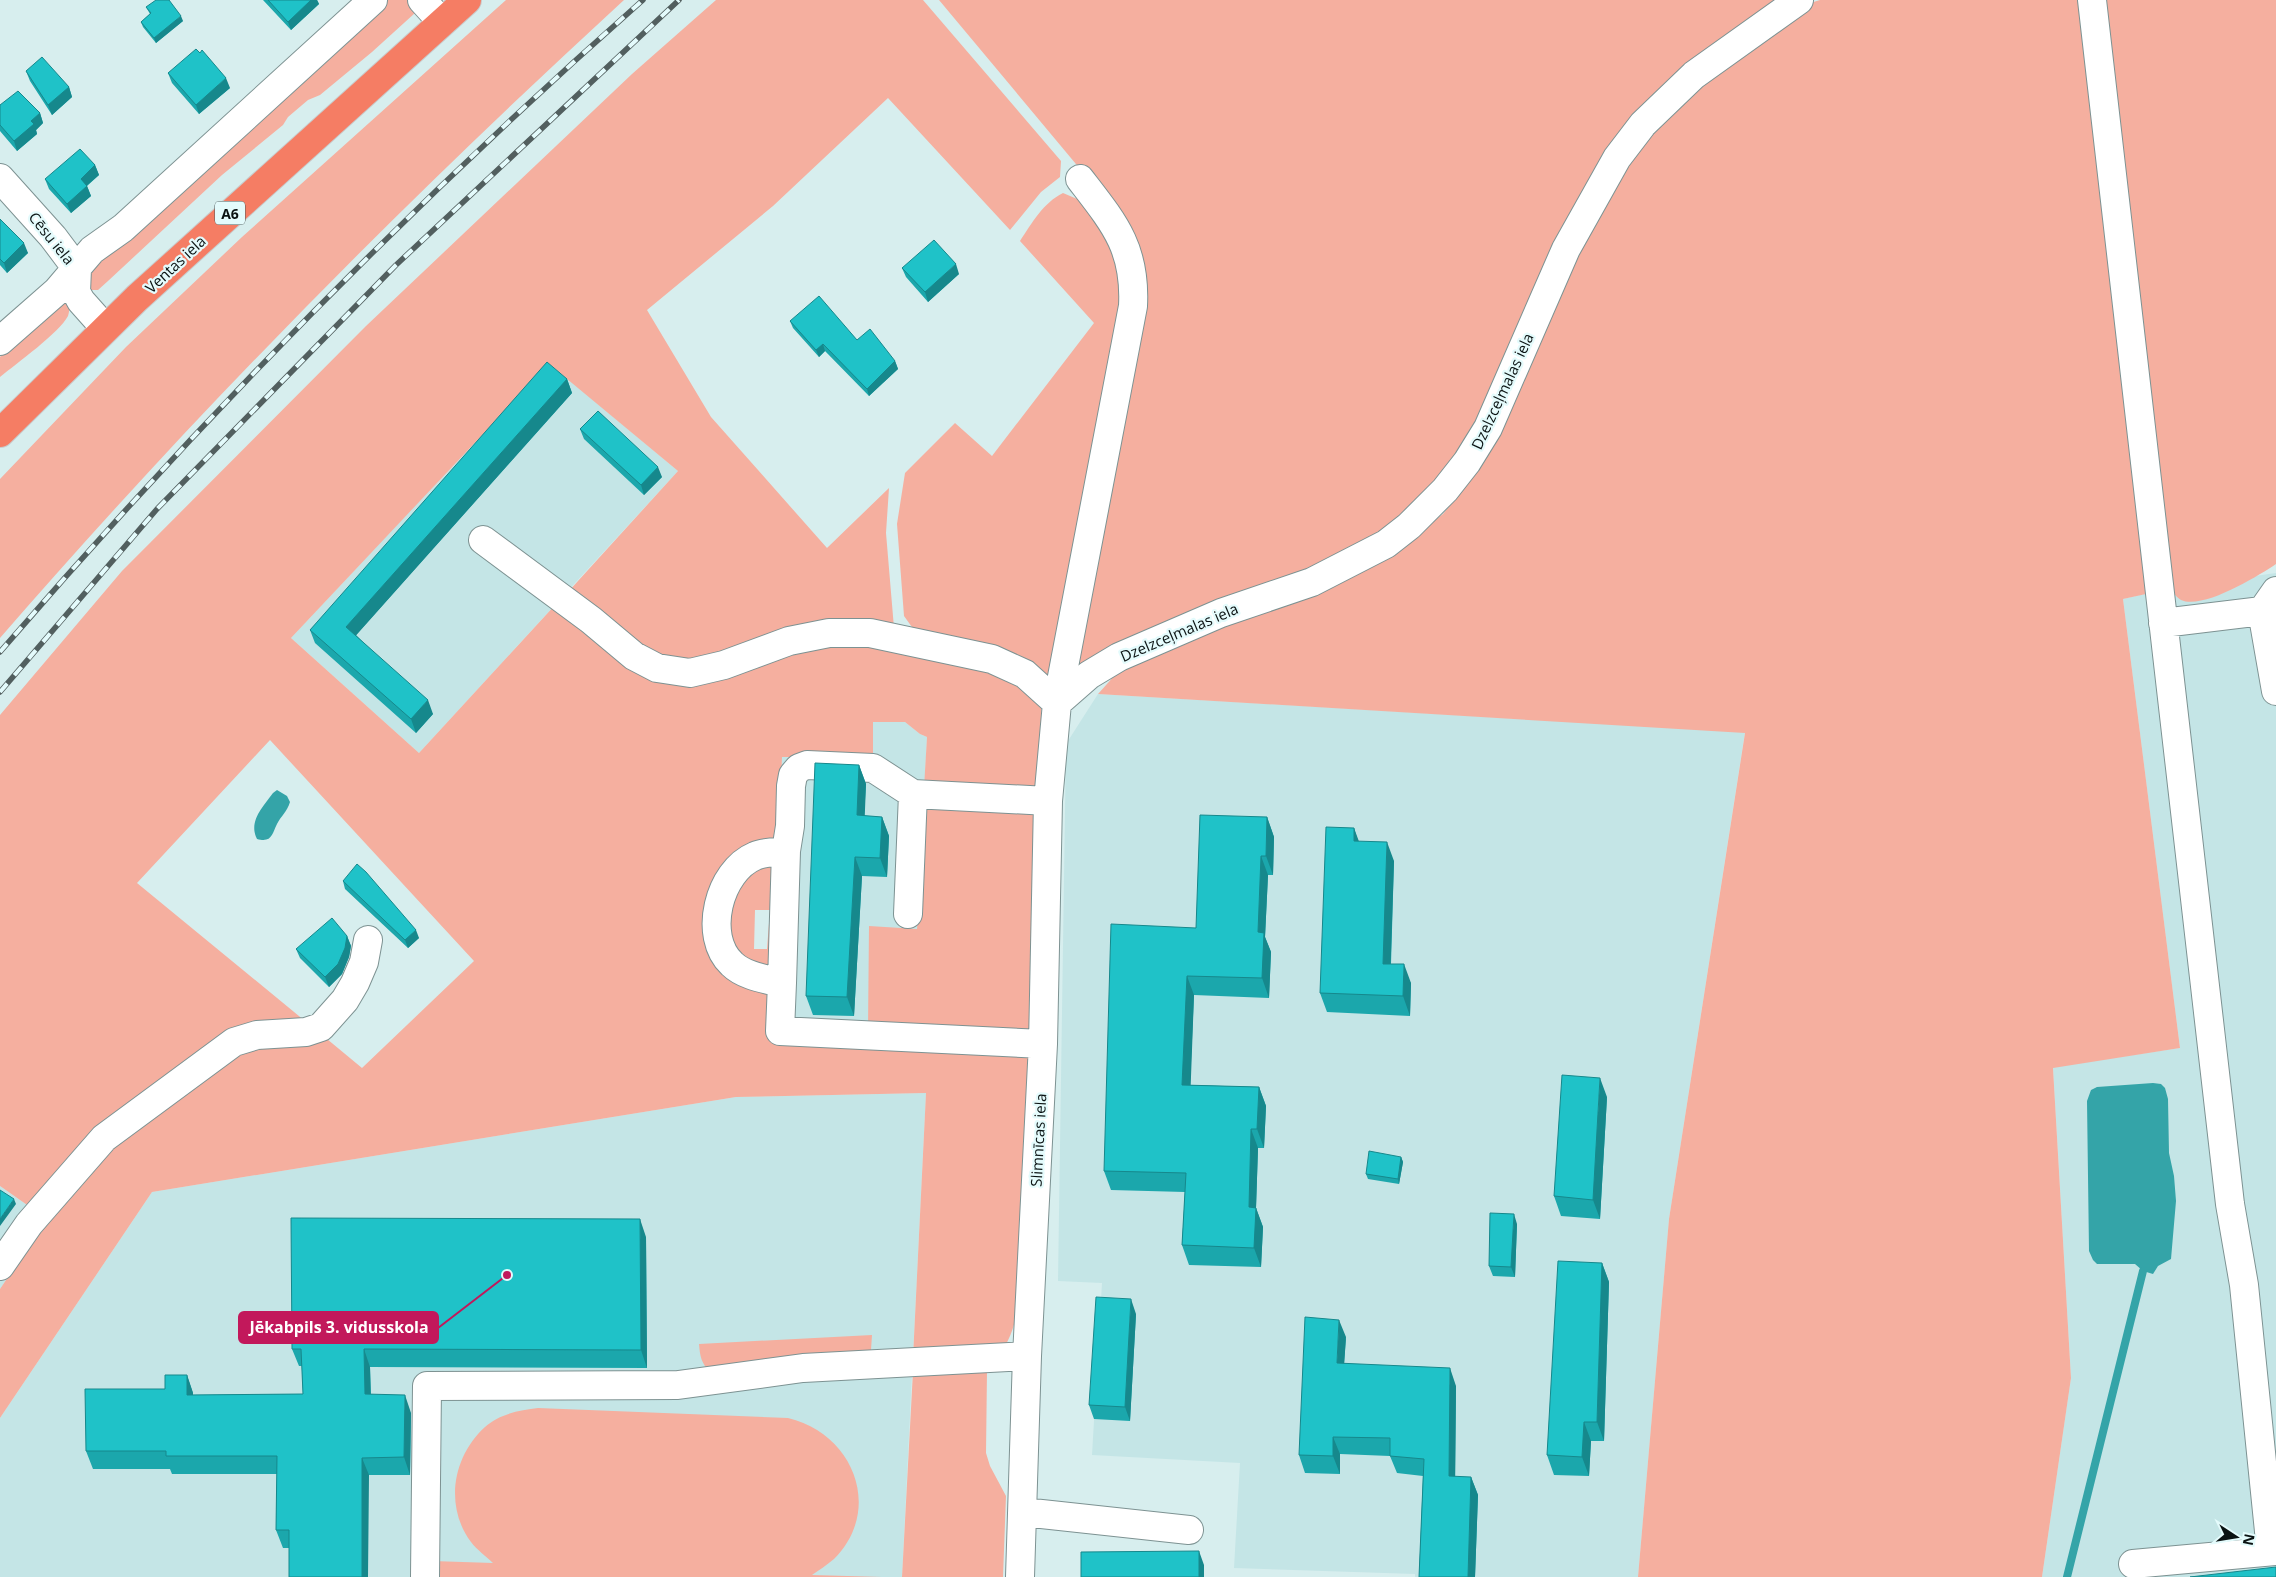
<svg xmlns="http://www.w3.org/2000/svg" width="2276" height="1577" font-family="'Open Sans',sans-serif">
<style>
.built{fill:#c4e5e6}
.green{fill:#f5af9f;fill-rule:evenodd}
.water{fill:#34a4a8}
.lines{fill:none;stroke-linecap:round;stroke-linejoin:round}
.stream{stroke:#34a4a8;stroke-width:8}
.minor-casing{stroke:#7d9292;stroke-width:30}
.highway-casing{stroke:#c9cbcb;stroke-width:30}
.minor{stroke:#fff;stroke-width:28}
.highway{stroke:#f57d64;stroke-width:28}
.rail-casing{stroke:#525f5f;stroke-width:5.5}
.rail{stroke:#e4fbfc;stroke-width:4;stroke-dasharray:11;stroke-linecap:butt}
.wall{fill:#1ba7ac}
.shaded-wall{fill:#16888c}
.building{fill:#1fc2c8;stroke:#16888c}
.labels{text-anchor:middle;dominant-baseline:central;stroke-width:4.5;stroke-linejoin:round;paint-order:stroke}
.shield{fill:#e4fbfc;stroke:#4b5858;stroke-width:1}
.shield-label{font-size:14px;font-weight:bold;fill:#0a1212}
.street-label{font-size:15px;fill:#0a1212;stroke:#e4fbfc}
.leader{fill:none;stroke:#c2185b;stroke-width:2}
.callout-dot{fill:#c2185b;stroke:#e4fbfc;stroke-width:2}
.callout{fill:#c2185b;stroke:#c2185b;stroke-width:2}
.callout-label{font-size:16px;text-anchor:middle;font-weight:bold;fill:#fff}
</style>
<rect width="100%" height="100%" fill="#d7eeee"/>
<path class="built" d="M 549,363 L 678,471 L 419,753 L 291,638 Z
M 2276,573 L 2276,1577 L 2042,1577 L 2071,1378 L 2053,1067 L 2180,1048 L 2123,599 L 2170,588 Z
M 1098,694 L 1745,732 L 1669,1219 L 1638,1577 L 1415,1577 L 1415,1574 L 1234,1568 L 1240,1463 L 1092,1455 L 1102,1283 L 1058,1281 L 1066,744 Z
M 873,721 L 905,722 L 920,734 L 927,737 L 917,929 L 867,1047 L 773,1043 L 782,757 L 873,757 Z
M 926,1093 L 902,1577 L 0,1577 L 0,1418 L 152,1192 L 736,1097 Z
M 0,1186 L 47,1219 L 0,1289 Z"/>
<path class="green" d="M 387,0 L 415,0 L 415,13 L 372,52 L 320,95 L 308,100 L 288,117 L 283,125 L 222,175 L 108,281 L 98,290 L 87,290 L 89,266 L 217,156 Z
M 506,0 L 624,0 C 405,201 195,413 0,638 L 0,479 L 126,347 L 242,237 Z
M 716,0 L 923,0 L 1061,161 L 1060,177 L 1041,192 L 1010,230 L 888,98 L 773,206 L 647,310 L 711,417 L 827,548 L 889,488 L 886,533 L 894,628 L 849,624 L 806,629 L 690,664 L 656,659 L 634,648 L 598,612 L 568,592 L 678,471 L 549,364 L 291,638 L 419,753 L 556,604 L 591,629 L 622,654 L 646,668 L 665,675 L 681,677 L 699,677 L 725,672 L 811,645 L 840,641 L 981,663 L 1020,681 L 1034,692 L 1041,705 L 1043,730 L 1036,789 L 924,788 L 927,737 L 920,734 L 905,722 L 873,722 L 873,757 L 782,757 L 779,839 C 766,842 751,845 740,853 C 710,874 695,918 711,952 C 713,956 718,960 721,964 C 737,980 753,986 774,992 L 773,1043 L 867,1047 L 867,1042 L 1001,1045 L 1021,1047 L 1029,1052 L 1032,1062 L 1022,1282 C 1018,1307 1016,1330 1002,1351 L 913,1357 L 926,1093 L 736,1097 L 152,1192 L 0,1418 L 0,1289 L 47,1219 L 82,1174 L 115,1137 L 230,1054 L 255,1044 L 327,1039 L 362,1068 L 474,961 L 270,740 L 137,883 L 305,1021 L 234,1034 L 103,1131 L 61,1171 L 30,1207 L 0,1186 L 0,715 L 122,571 L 366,326 L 632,74 Z
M 939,0 L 1782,0 L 1673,81 L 1505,356 L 1496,388 L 1447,475 L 1371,545 L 1070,678 L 1138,306 L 1106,200 Z
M 1820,0 L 2079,0 L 2146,594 L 2123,599 L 2180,1048 L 2053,1068 L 2071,1378 L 2042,1577 L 1638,1577 L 1669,1219 L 1745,733 L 1098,694 L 1124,665 L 1385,556 L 1443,514 L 1483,464 L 1515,395 L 1542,328 L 1621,167 L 1690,89 L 1807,4 Z
M 2101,0 L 2276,0 L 2276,564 C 2258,576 2203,610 2181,600 C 2177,598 2173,592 2170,588 Z
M 1063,193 L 1089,204 L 1124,275 L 1054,677 L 1042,678 L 917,634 L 904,616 L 897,524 L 905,473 L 955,423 L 992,456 L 1094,323 L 1020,241 C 1032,223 1043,203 1063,193 Z
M 67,301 C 69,307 70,310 68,316 C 59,333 17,363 0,377 L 0,357 L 38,317 Z
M 924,806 L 1035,812 L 1032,1033 L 868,1029 L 869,926 L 917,929 Z
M 779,857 L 775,976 L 738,961 L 722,908 L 731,886 ZM 755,910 L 770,910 L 767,949 L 754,949 Z
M 872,1335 L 871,1350 L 866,1356 L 710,1372 C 701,1363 700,1356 699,1344 Z
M 913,1371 L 987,1371 L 986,1453 L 990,1466 L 1006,1496 L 1003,1577 L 902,1577 Z
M 538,1408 L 788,1418 C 853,1433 884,1509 834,1559 C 827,1565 819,1570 812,1575 L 882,1577 L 431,1577 L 432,1561 L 493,1563 C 486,1556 477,1550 471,1542 C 444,1506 453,1456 485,1427 C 499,1414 520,1410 538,1408 Z"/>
<path class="water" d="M 277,790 L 287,796 L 290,802 C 287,812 281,816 277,824 C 272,834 272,843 257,839 C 248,821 263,807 273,793 Z
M 2153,1083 L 2161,1084 L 2165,1088 L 2168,1099 L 2169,1153 L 2174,1176 L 2176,1201 L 2171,1259 L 2158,1266 L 2153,1274 L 2143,1271 L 2135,1264 L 2097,1264 L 2093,1260 L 2089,1251 L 2087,1101 L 2091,1090 L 2097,1087 Z"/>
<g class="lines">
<path class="stream" d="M 2067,1577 L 2143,1271"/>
<g class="minor-casing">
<path id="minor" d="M 422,0 L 442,22
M 2092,0 L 2230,1204 L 2244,1285 L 2271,1551
M 0,178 L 53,237 L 77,269 L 76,292 L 81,301 L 105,328
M 0,341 L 57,291 L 92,250 L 123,228 L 373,0
M 483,540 L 591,620 L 634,656 L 657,668 L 690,673 L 724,665 L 789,641 L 829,633 L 870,633 L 992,659 L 1025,674 L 1057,703
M 2262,611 L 2276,691
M 2163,623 L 2262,611 L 2276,591
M 1057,703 L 1089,675 L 1119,657 L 1221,613 L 1312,582 L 1386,544 L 1409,526 L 1445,490 L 1467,462 L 1488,428 L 1566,249 L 1617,158 L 1643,124 L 1694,75 L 1799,0
M 786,851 C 777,852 764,852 755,856 C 719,871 702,936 732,964 C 744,976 766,979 782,983 L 780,1031 L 1043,1044
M 908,914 L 913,794
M 782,983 L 786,851 L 790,826 L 791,786 L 793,775 L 799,768 L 807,765 L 873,768 L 913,794 L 1048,801
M 0,1266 L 29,1224 L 104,1138 L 234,1042 L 257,1035 L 306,1032 L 321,1027 L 345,1000 L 355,983 L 364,962 L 368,940
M 1023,1512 L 1189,1530
M 2133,1564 L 2276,1551
M 425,1577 L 427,1386 L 678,1385 L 803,1368 L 1027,1356
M 1020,1577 L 1027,1356 L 1043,1044 L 1048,801 L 1057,703 L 1133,306 C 1136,248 1114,223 1080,179"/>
</g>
<g class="highway-casing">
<path id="highway" d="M 0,433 L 137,298 L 467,0"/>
</g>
<use href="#minor" class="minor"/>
<use href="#highway" class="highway"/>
<g class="rail-casing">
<path id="rail" d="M 0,652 C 199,421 414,202 643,0
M 0,692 L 157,509 L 396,265 L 679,0"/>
</g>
<use href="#rail" class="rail"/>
</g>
<path class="wall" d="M 263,0 L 317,0 L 319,4 L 291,30 Z
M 146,7 L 183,21 L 156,43 L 143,27 L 141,22 L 150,14 Z
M 26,71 L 69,87 L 72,97 L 52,115 L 30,81 Z
M 168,73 L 230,88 L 199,114 L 172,83 Z
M 0,105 L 40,113 L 43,123 L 36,130 L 37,134 L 17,151 L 0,131 Z
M 95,165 L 99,175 L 87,186 L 91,196 L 71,213 L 49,189 L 45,179 Z
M 0,219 L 28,253 L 7,273 L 0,265 Z
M 902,268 L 959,274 L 928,302 L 906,277 Z
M 790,321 L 857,340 L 895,361 L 898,369 L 869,396 L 825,351 L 819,357 L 793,328 Z
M 567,379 L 572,393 L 356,635 L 433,714 L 416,733 L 315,643 L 310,630 Z
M 580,429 L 662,477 L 644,495 L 584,439 Z
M 859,765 L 866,784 L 864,816 L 882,817 L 889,836 L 887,877 L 862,876 L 854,1016 L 813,1015 L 806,996 Z
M 1267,817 L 1274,837 L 1273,875 L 1268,875 L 1265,937 L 1271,952 L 1269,998 L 1194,995 L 1190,1085 L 1259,1087 L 1266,1106 L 1264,1148 L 1258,1148 L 1256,1208 L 1263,1227 L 1261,1267 L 1189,1265 L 1182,1245 L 1185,1192 L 1111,1190 L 1104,1171 L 1196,928 Z
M 1354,828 L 1358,841 L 1394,861 L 1391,964 L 1411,983 L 1410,1016 L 1327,1012 L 1320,993 Z
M 343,881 L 419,938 L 408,948 L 345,889 Z
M 347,936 L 351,946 L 349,957 L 342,974 L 329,987 L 300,958 L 296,949 Z
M 1607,1097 L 1600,1219 L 1561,1216 L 1554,1196 Z
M 1401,1157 L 1403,1162 L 1399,1184 L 1368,1179 L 1366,1174 Z
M 1517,1224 L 1515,1277 L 1493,1276 L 1489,1266 Z
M 646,1237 L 647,1368 L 370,1367 L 371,1394 L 411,1413 L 410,1475 L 369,1475 L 289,1548 L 283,1548 L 276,1530 L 277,1474 L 172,1474 L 170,1469 L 93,1469 L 86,1451 L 165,1389 L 187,1375 L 193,1393 L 193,1395 L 303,1394 L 302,1366 L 299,1366 L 292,1349 Z
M 1602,1263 L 1609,1282 L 1604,1441 L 1591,1441 L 1589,1476 L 1554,1475 L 1547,1455 Z
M 1136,1314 L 1130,1421 L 1094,1419 L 1089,1405 Z
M 1346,1337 L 1344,1363 L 1456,1386 L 1455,1477 L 1471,1477 L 1478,1495 L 1475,1577 L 1419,1577 L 1423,1476 L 1397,1473 L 1390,1456 L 1340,1454 L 1340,1474 L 1305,1473 L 1299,1455 Z"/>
<path class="shaded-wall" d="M 311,0 L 317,0 L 319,4 L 291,30 L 288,22 Z
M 181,16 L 183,21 L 156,43 L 154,38 Z
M 226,78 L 230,88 L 199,114 L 196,105 Z
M 69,87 L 72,97 L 52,115 L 48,105 Z
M 40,113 L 43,123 L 36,130 L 37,134 L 17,151 L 14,141 L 31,121 Z
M 95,165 L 99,175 L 84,188 L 81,179 Z
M 87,186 L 91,196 L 71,213 L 67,204 Z
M 24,243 L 28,253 L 7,273 L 4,263 Z
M 956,264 L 959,274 L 928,302 L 925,292 Z
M 823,344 L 825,351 L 819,357 L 816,350 Z
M 895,361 L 898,369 L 869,396 L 867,389 Z
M 567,379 L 572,393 L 351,641 L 346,627 Z
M 658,467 L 662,477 L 644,495 L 641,485 Z
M 428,700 L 433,714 L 416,733 L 411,719 Z
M 859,765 L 866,784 L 864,835 L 857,815 Z
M 882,817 L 889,836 L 887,877 L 880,858 Z
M 1267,817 L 1274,837 L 1273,875 L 1266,856 Z
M 1354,828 L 1361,847 L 1354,841 Z
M 1387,842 L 1394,861 L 1390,983 L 1383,964 Z
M 1261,856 L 1268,875 L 1265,937 L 1271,952 L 1269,998 L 1262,978 L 1258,932 Z
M 855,857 L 862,876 L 854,1016 L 847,997 Z
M 416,930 L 419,938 L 408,948 L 405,940 Z
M 347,936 L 351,946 L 349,957 L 342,974 L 329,987 L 325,977 Z
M 1404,964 L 1411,983 L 1410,1016 L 1403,996 Z
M 1187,976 L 1194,995 L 1190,1104 L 1182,1085 Z
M 1600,1078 L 1607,1097 L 1600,1219 L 1593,1200 Z
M 1259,1087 L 1266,1106 L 1264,1148 L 1257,1129 Z
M 1251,1129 L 1258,1148 L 1256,1208 L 1263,1227 L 1261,1267 L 1254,1248 L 1249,1207 Z
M 1401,1157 L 1403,1162 L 1399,1184 L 1398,1179 Z
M 14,1199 L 16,1204 L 0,1226 L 0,1219 Z
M 1514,1214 L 1517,1224 L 1515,1277 L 1511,1267 Z
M 640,1219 L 646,1237 L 647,1368 L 641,1350 Z
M 1602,1263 L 1609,1282 L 1604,1441 L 1597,1422 Z
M 1131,1299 L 1136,1314 L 1130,1421 L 1125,1407 Z
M 1339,1320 L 1346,1337 L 1343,1381 L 1337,1363 Z
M 364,1349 L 370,1367 L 371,1412 L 365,1394 Z
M 1450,1368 L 1456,1386 L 1455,1494 L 1449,1476 Z
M 187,1375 L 193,1393 L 193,1413 L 187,1395 Z
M 405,1395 L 411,1413 L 410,1475 L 404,1457 Z
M 1584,1422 L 1591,1441 L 1589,1476 L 1582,1457 Z
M 1333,1437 L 1340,1454 L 1340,1474 L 1333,1456 Z
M 362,1458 L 369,1475 L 368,1577 L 362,1577 Z
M 1471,1477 L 1478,1495 L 1475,1577 L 1468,1577 Z
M 1199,1551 L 1204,1565 L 1204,1577 L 1199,1577 Z"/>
<path class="building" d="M 156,0 L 169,0 L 181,16 L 154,38 L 141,22 L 151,13 L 146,7 Z
M 268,0 L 311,0 L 288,22 Z
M 196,49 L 200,53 L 202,50 L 226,78 L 196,105 L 168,73 Z
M 42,57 L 69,87 L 48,105 L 26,71 Z
M 18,91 L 40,113 L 31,121 L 34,124 L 14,141 L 0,125 L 0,105 Z
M 80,149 L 95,165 L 81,179 L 87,186 L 67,204 L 45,179 Z
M 0,219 L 24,243 L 4,263 L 0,259 Z
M 934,240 L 956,264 L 925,292 L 902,268 Z
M 819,296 L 857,340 L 870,329 L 895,361 L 867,389 L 823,344 L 816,350 L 790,321 Z
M 547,362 L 567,379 L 346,627 L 428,700 L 411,719 L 310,630 Z
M 598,411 L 658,467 L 641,485 L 580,429 Z
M 815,763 L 859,765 L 857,815 L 882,817 L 880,858 L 855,857 L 847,997 L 806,996 Z
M 1200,815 L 1267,817 L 1266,856 L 1261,856 L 1258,932 L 1264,933 L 1262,978 L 1187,976 L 1182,1085 L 1259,1087 L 1257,1129 L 1251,1129 L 1249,1207 L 1256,1208 L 1254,1248 L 1182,1245 L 1186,1173 L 1104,1171 L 1111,924 L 1196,928 Z
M 1326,827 L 1354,828 L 1354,841 L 1387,842 L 1383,964 L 1404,964 L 1403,996 L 1320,993 Z
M 357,864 L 366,872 L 416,930 L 405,940 L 343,881 Z
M 332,918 L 347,936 L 345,948 L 338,964 L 325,977 L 296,949 Z
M 1562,1075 L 1600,1078 L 1593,1200 L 1554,1196 Z
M 1369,1151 L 1401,1157 L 1398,1179 L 1366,1174 Z
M 0,1190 L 14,1199 L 0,1219 Z
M 1490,1213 L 1514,1214 L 1511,1267 L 1489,1266 Z
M 291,1218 L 640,1219 L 641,1350 L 364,1349 L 365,1394 L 405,1395 L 404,1457 L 362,1458 L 362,1577 L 289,1577 L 289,1530 L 276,1530 L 277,1456 L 166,1456 L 166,1451 L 86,1451 L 85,1389 L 165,1389 L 165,1375 L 187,1375 L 187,1395 L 303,1394 L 301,1349 L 292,1349 Z
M 1558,1261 L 1602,1263 L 1597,1422 L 1584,1422 L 1582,1457 L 1547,1455 Z
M 1096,1297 L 1131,1299 L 1125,1407 L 1089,1405 Z
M 1305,1317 L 1339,1320 L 1337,1363 L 1450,1368 L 1449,1476 L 1471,1477 L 1468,1577 L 1419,1577 L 1424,1459 L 1390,1456 L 1390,1438 L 1333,1437 L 1333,1456 L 1299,1455 Z
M 1199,1551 L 1199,1577 L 1081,1577 L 1081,1552 Z
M 2276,1567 L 2276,1577 L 2190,1577 Z"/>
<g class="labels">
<rect class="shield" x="215" y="201.5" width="30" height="23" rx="4"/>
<g class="shield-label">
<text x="230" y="213">A6</text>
</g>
<g class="street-label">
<text transform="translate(52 238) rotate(51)">Cēsu iela</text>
<text transform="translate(175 264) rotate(-43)">Ventas iela</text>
<text transform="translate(1502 391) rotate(-65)">Dzelzceļmalas iela</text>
<text transform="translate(1179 632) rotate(-23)">Dzelzceļmalas iela</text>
<text transform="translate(1038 1140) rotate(-87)">Slimnīcas iela</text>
</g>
</g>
<path class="leader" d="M507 1275L438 1328"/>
<circle class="callout-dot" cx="507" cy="1275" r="5"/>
<rect class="callout" x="239" y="1312" width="199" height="31" rx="5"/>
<g class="callout-label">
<text x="339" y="1333">Jēkabpils 3. vidusskola</text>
</g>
<g transform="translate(2236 1537) rotate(102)" stroke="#e4fbfc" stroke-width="4" paint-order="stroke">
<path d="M0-4L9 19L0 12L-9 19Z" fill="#0a1212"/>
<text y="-8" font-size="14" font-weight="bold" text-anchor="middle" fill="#0a1212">N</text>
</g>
</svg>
